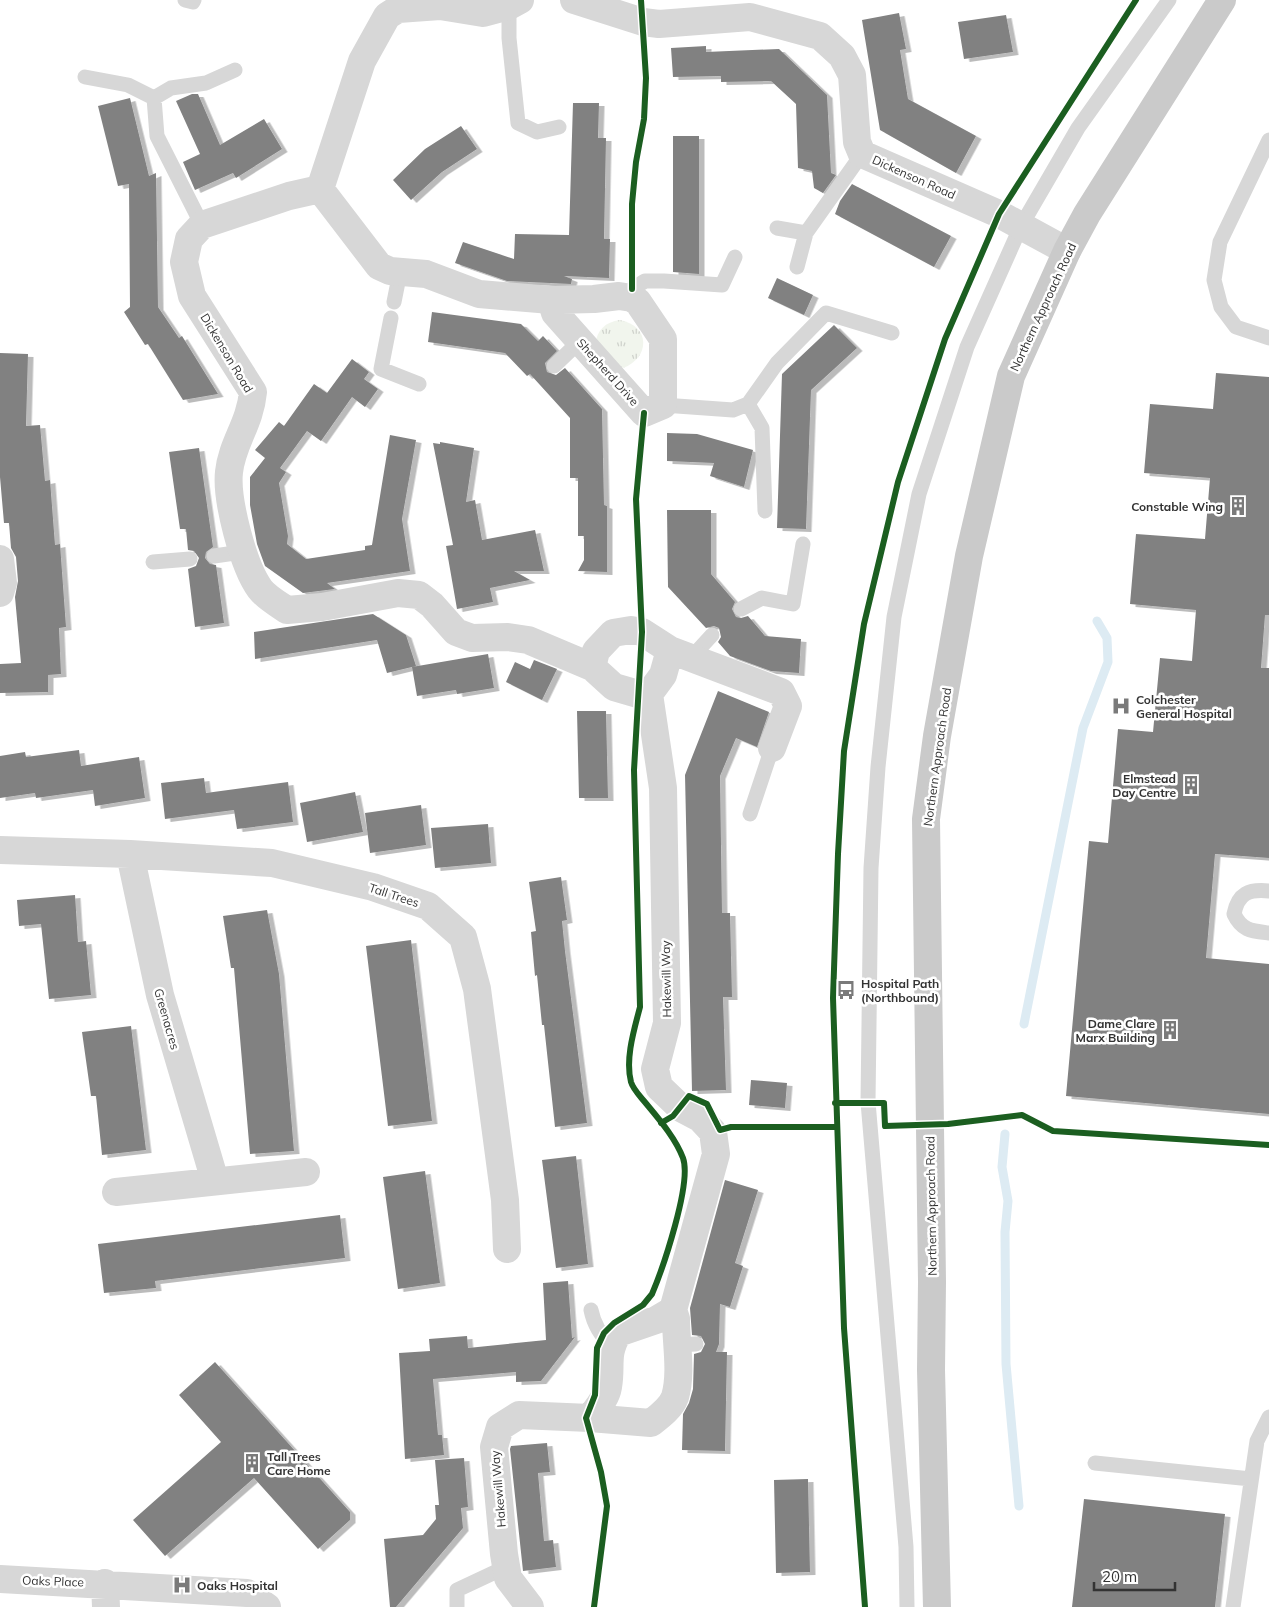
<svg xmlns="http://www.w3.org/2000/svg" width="1269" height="1607" font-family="Mulish,sans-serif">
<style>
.grass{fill:url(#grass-tufts)}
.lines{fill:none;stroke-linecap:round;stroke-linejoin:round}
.stream{stroke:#ddebf3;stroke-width:9}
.building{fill:#818181;filter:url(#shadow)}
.service{stroke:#d7d7d7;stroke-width:15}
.minor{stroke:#d7d7d7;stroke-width:28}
.primary{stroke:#cacaca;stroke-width:28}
.cycleway-casing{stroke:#fff;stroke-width:9}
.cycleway{stroke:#1b5e20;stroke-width:6}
.labels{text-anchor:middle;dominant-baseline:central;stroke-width:5;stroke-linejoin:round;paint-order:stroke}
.street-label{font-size:12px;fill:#333;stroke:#fff}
.poi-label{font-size:12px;font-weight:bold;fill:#333;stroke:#fff;text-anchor:start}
</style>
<defs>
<pattern id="grass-tufts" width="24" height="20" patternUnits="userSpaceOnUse" patternTransform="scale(1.25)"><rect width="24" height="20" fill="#f1f5ed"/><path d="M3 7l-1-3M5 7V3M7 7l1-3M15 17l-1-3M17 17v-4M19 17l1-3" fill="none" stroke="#cfd2cc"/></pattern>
<filter id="shadow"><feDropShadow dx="5.5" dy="3" stdDeviation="0" flood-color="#0004"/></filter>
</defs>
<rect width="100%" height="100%" fill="#fff"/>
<path class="grass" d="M 620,320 C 651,326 650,358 623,368 L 595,345 C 597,330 605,322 620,320 Z"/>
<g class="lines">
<path class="stream" d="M 1024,1024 L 1083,728 L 1108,662 L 1107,638 L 1097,621
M 1005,1134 L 1002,1167 L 1008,1201 L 1005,1232 L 1006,1364 L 1019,1506"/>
</g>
<path class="building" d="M 899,13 L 906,49 L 900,50 L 908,99 L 976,136 L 956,173 L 880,130 L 862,20 Z
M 1006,15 L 1013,52 L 964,59 L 958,22 Z
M 706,46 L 706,52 L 779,49 L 827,95 L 831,173 L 836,175 L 823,193 L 814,188 L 812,171 L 798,168 L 796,104 L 771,81 L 721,82 L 721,76 L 673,77 L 671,48 Z
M 192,94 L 198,94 L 220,145 L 264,119 L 282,149 L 236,178 L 233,173 L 195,190 L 183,162 L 200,154 L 176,101 Z
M 130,98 L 149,176 L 156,173 L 158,307 L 179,338 L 182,336 L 218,394 L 183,400 L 148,344 L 145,345 L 124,312 L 130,307 L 129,184 L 118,186 L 98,106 Z
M 573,103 L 599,103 L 598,138 L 606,138 L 604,239 L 610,239 L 609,278 L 564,276 L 572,279 L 571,284 L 507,281 L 455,263 L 463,242 L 514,259 L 515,234 L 569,235 Z
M 461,126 L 477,149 L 442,172 L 411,200 L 393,180 L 425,149 Z
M 673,136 L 699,136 L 699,274 L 673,272 Z
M 852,184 L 951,236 L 934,267 L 835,214 L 840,201 Z
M 777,278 L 813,295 L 804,315 L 768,298 Z
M 432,312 L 521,324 L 538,341 L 543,336 L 557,351 L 545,363 L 547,372 L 556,375 L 565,368 L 602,409 L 604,505 L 607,506 L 607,572 L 578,571 L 584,560 L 584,536 L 578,536 L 578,478 L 570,478 L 570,418 L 530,374 L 527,376 L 505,353 L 428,342 Z
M 834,325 L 857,348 L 811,390 L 806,529 L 777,528 L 782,374 Z
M 0,353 L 28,354 L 26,426 L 40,425 L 45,481 L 50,480 L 55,545 L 60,544 L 66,627 L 59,628 L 61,674 L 48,675 L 48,692 L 0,693 L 0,664 L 21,663 L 15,597 L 18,581 L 16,557 L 11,548 L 9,523 L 4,523 L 0,477 Z
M 352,359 L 369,372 L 364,379 L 378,389 L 365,407 L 352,397 L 321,441 L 307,431 L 280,468 L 286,472 L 279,483 L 288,536 L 287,544 L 306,559 L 365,550 L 365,546 L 372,545 L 390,435 L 416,440 L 402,519 L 410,571 L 327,583 L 335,589 L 303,593 L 265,566 L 257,544 L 250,505 L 250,477 L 265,458 L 255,450 L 279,422 L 284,426 L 314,384 L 327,393 Z
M 1216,373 L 1269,377 L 1269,615 L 1265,615 L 1261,668 L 1269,668 L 1269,858 L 1215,854 L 1206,958 L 1269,964 L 1269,1114 L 1066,1096 L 1089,841 L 1108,843 L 1118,729 L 1153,732 L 1160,658 L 1192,661 L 1196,610 L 1130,604 L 1136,534 L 1205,539 L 1210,478 L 1144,473 L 1150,404 L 1213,409 Z
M 667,433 L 697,434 L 753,450 L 744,487 L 710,476 L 714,463 L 667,461 Z
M 440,442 L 474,448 L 466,502 L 475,500 L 482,540 L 535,530 L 544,571 L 514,571 L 530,580 L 490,588 L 493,602 L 457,609 L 446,546 L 453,545 L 433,443 L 440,444 Z
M 199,448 L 213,547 L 206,552 L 205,558 L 210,564 L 216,565 L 224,623 L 195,627 L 188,569 L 196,566 L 199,558 L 194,551 L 188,550 L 186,529 L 180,529 L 169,452 Z
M 667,510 L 711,510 L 711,574 L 735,602 L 732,609 L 736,617 L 741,618 L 748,616 L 765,636 L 801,639 L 799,673 L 771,671 L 730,656 L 718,642 L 721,637 L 719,628 L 714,626 L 706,628 L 668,587 Z
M 373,614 L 406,635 L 416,666 L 387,673 L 377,640 L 255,659 L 254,632 Z
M 488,654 L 494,688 L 457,694 L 456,690 L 417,696 L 412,667 Z
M 534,660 L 557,669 L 542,700 L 506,682 L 515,662 L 530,669 Z
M 718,691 L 769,712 L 757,747 L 736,738 L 720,776 L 722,913 L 730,913 L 732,997 L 723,997 L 726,1090 L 692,1091 L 685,775 Z
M 577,711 L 606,711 L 608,798 L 579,798 Z
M 79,750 L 81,766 L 139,757 L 145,798 L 95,806 L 93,790 L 36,798 L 35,793 L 0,798 L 0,756 L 25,752 L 26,757 Z
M 204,778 L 206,793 L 288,782 L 293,822 L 237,829 L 234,810 L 165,819 L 161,783 Z
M 355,792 L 363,832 L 307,842 L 300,803 Z
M 421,805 L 426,845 L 370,853 L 365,813 Z
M 488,824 L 491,863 L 435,868 L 431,828 Z
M 561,877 L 567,920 L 562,921 L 565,951 L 587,1123 L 555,1127 L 544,1025 L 542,1025 L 537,975 L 535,976 L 531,932 L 536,931 L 529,882 Z
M 75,895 L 78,942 L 86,941 L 91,995 L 49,999 L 41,924 L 19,926 L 17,900 Z
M 267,910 L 279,974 L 294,1151 L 250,1154 L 234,968 L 231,968 L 223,916 Z
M 411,940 L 432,1121 L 388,1126 L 366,946 Z
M 131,1026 L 146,1150 L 102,1155 L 96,1096 L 91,1096 L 82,1032 Z
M 751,1080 L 787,1083 L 785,1108 L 749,1105 Z
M 576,1156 L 588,1264 L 556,1268 L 542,1160 Z
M 425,1171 L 440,1283 L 398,1289 L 383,1177 Z
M 725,1180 L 758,1190 L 735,1263 L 743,1266 L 730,1307 L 720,1304 L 719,1344 L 716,1352 L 727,1352 L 725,1451 L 682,1450 L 683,1414 L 689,1403 L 693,1389 L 694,1354 L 701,1352 L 705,1344 L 701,1336 L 692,1335 L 690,1308 Z
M 340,1215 L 345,1258 L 155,1281 L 156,1288 L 104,1293 L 98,1244 Z
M 568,1281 L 572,1338 L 575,1337 L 541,1381 L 516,1382 L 516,1372 L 433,1379 L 438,1435 L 442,1435 L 444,1455 L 405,1459 L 399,1353 L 430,1351 L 429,1339 L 467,1336 L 468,1348 L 546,1340 L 543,1283 Z
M 215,1362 L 350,1512 L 350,1520 L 318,1549 L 254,1478 L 165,1556 L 133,1520 L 221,1442 L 179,1395 Z
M 547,1443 L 550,1472 L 538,1473 L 544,1541 L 553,1540 L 556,1567 L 523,1571 L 510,1449 L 511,1446 Z
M 464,1458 L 468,1507 L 461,1508 L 463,1528 L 396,1607 L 390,1607 L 384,1539 L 423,1535 L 436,1519 L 435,1505 L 439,1505 L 435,1460 Z
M 808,1479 L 810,1572 L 776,1573 L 774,1480 Z
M 1084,1499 L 1225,1514 L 1215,1607 L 1072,1607 Z"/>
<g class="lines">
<path class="service" d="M 185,0 L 193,2 L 194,0
M 509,6 L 509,38 L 518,123 L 537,132 L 559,127
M 85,77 L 128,85 L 154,98
M 1269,140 L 1220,242 L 1214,280 L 1221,307 L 1236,327 L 1269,338
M 202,225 L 157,136 L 154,98 L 171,88 L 206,83 L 235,70
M 777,228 L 806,233
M 797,267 L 806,233 L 862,154
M 632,298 L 632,289 L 645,281 L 664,281 L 722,285 L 735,257
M 394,302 L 400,272
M 391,318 L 381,369 L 419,384
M 554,366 L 580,341
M 748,404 L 762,428 L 765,511
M 663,405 L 733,410 L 748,404 L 777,363 L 826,313 L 892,333
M 214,556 L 242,552
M 153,562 L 190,559
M 741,609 L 762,598 L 793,604 L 803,544
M 690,659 L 712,635
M 750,814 L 772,748
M 1269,891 C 1249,889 1238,893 1234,914 C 1242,931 1252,931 1269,933
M 591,1310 C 594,1325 600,1335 611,1345
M 676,1345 L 696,1344
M 1095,1463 L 1251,1479
M 457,1606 L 457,1590 L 506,1567
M 907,1607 L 906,1547 L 868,1102 L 871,868 L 878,767 L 894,617 L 919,494 L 967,347 L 1021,226 L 1078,128 L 1169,0
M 1233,1607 L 1257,1441 L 1269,1417"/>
<path class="minor" d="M 520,0 L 509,6 L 483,13 L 440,6 L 398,9 L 387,16 L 362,61 L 320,189 L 289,196 L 202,225 L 189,239 L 184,262 L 192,296 L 253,392 C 250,424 232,443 229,472 C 226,499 243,566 260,589 C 266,597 278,604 287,610 L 322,607 L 398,593 L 419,595 L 432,605 L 456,632 L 472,638 L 508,637 L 528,640 L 592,667 L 614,687 L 638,694 L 649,694
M 574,0 L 643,22 L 659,24 L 750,17 L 820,36 L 842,56 L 852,75 L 857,142 L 862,154 L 999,214 L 1067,251
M 320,189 L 379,266 L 390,271 L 426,274 L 479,294 L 551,300 L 555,313 L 644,413 L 663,405 L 663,339 L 638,302 L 632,298 L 619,296 L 594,299 L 551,300
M 0,559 L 3,583 L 0,593
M 592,667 L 596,651 L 613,633 L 631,630 L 642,632 L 670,650 L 781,692 L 788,706 L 772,748
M 0,850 L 130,854 L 272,863 L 373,887 L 428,906 L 463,937 L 477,989 L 505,1200 L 507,1249
M 130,854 L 160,995 L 215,1181
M 116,1192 L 306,1172
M 590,1418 L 651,1423 C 660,1416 671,1408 675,1397 C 682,1373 676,1343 676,1319 L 673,1310 L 716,1154 L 713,1132 L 700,1118 L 681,1108 L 659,1087 L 655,1069 L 667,1023 L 663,788 L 649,694 L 663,675 L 670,650
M 0,1579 L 247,1593 L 267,1607
M 105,1583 L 106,1607
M 530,1607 L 508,1578 L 504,1554 L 494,1447 L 500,1427 L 519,1415 L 590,1418 C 597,1408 606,1399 608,1387 C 612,1364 605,1356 618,1333 L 656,1320 L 673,1310"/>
<path class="primary" d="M 937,1607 L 931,1370 L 932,1282 L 926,819 L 937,736 L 969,556 L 1011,376 L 1067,251 L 1087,214 L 1222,0"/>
<g class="cycleway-casing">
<path id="cycleway" d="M 632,289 L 632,204 L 636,162 L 644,119 L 646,78 L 641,0
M 835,1103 L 884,1103 L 885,1126 L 948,1124 L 1022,1115 L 1053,1131 L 1269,1145
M 661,1123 L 673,1116 L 689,1096 L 707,1104 L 720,1130 L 731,1127 L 836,1127
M 594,1607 L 607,1506 L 601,1472 L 586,1418 L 595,1395 L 597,1348 L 604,1333 L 614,1323 L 643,1305 L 652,1294 C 663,1268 692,1183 683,1158 C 675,1137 658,1118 644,1101 C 640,1096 633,1089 631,1082 C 625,1059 634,1030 640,1007 L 634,770 L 642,632 L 636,499 L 644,413
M 865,1607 L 844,1328 L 833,998 L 838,854 L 844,751 L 864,624 L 898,482 L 945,339 L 999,214 L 1136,0"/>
</g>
<use href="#cycleway" class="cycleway"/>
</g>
<defs>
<g id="building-bare" transform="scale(1.5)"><path d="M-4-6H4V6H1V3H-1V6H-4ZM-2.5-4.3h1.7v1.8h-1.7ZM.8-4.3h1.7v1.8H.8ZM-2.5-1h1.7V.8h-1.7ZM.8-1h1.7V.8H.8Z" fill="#7a7a7a" stroke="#fff" stroke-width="2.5" paint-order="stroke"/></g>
<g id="hospital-bare" transform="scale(1.5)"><path d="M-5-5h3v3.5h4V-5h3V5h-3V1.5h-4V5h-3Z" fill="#7a7a7a" stroke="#fff" stroke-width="2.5" paint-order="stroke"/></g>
<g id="bus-bare" transform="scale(1.5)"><path d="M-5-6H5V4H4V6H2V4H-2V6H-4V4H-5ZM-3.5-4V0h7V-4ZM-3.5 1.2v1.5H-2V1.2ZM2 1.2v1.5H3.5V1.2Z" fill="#7a7a7a" stroke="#fff" stroke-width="2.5" paint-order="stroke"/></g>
</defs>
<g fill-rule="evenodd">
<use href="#building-bare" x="1238" y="506"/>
<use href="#hospital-bare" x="1121" y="706"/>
<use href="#building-bare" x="1191" y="785"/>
<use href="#bus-bare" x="846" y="990"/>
<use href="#building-bare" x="1170" y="1030"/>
<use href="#building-bare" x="252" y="1463"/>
<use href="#hospital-bare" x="182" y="1585"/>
</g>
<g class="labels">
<g class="street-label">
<text transform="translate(914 177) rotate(24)">Dickenson Road</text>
<text transform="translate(1043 307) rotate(-65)">Northern Approach Road</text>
<text transform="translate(227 353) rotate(59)">Dickenson Road</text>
<text transform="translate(608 372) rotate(48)">Shepherd Drive</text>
<text transform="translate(937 757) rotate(-82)">Northern Approach Road</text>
<text transform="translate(394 895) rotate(18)">Tall Trees</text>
<text transform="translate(666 979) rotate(-91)">Hakewill Way</text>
<text transform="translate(167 1019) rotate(74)">Greenacres</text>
<text transform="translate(931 1206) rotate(-91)">Northern Approach Road</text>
<text transform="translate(498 1489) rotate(-95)">Hakewill Way</text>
<text transform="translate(53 1581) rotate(2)">Oaks Place</text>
</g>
<g class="poi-label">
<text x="1223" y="506" text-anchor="end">Constable Wing</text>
<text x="1136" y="699">Colchester<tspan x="1136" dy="14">General Hospital</tspan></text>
<text x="1176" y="778" text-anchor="end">Elmstead<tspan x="1176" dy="14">Day Centre</tspan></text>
<text x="861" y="983">Hospital Path<tspan x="861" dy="14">(Northbound)</tspan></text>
<text x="1155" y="1023" text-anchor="end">Dame Clare<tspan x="1155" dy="14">Marx Building</tspan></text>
<text x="267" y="1456">Tall Trees<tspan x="267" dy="14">Care Home</tspan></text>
<text x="197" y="1585">Oaks Hospital</text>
</g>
</g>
<path d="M1094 1582v8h81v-8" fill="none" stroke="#333333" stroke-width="2.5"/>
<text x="1102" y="1582" font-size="15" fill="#333333" stroke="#ffffff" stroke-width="4" paint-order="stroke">20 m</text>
</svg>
